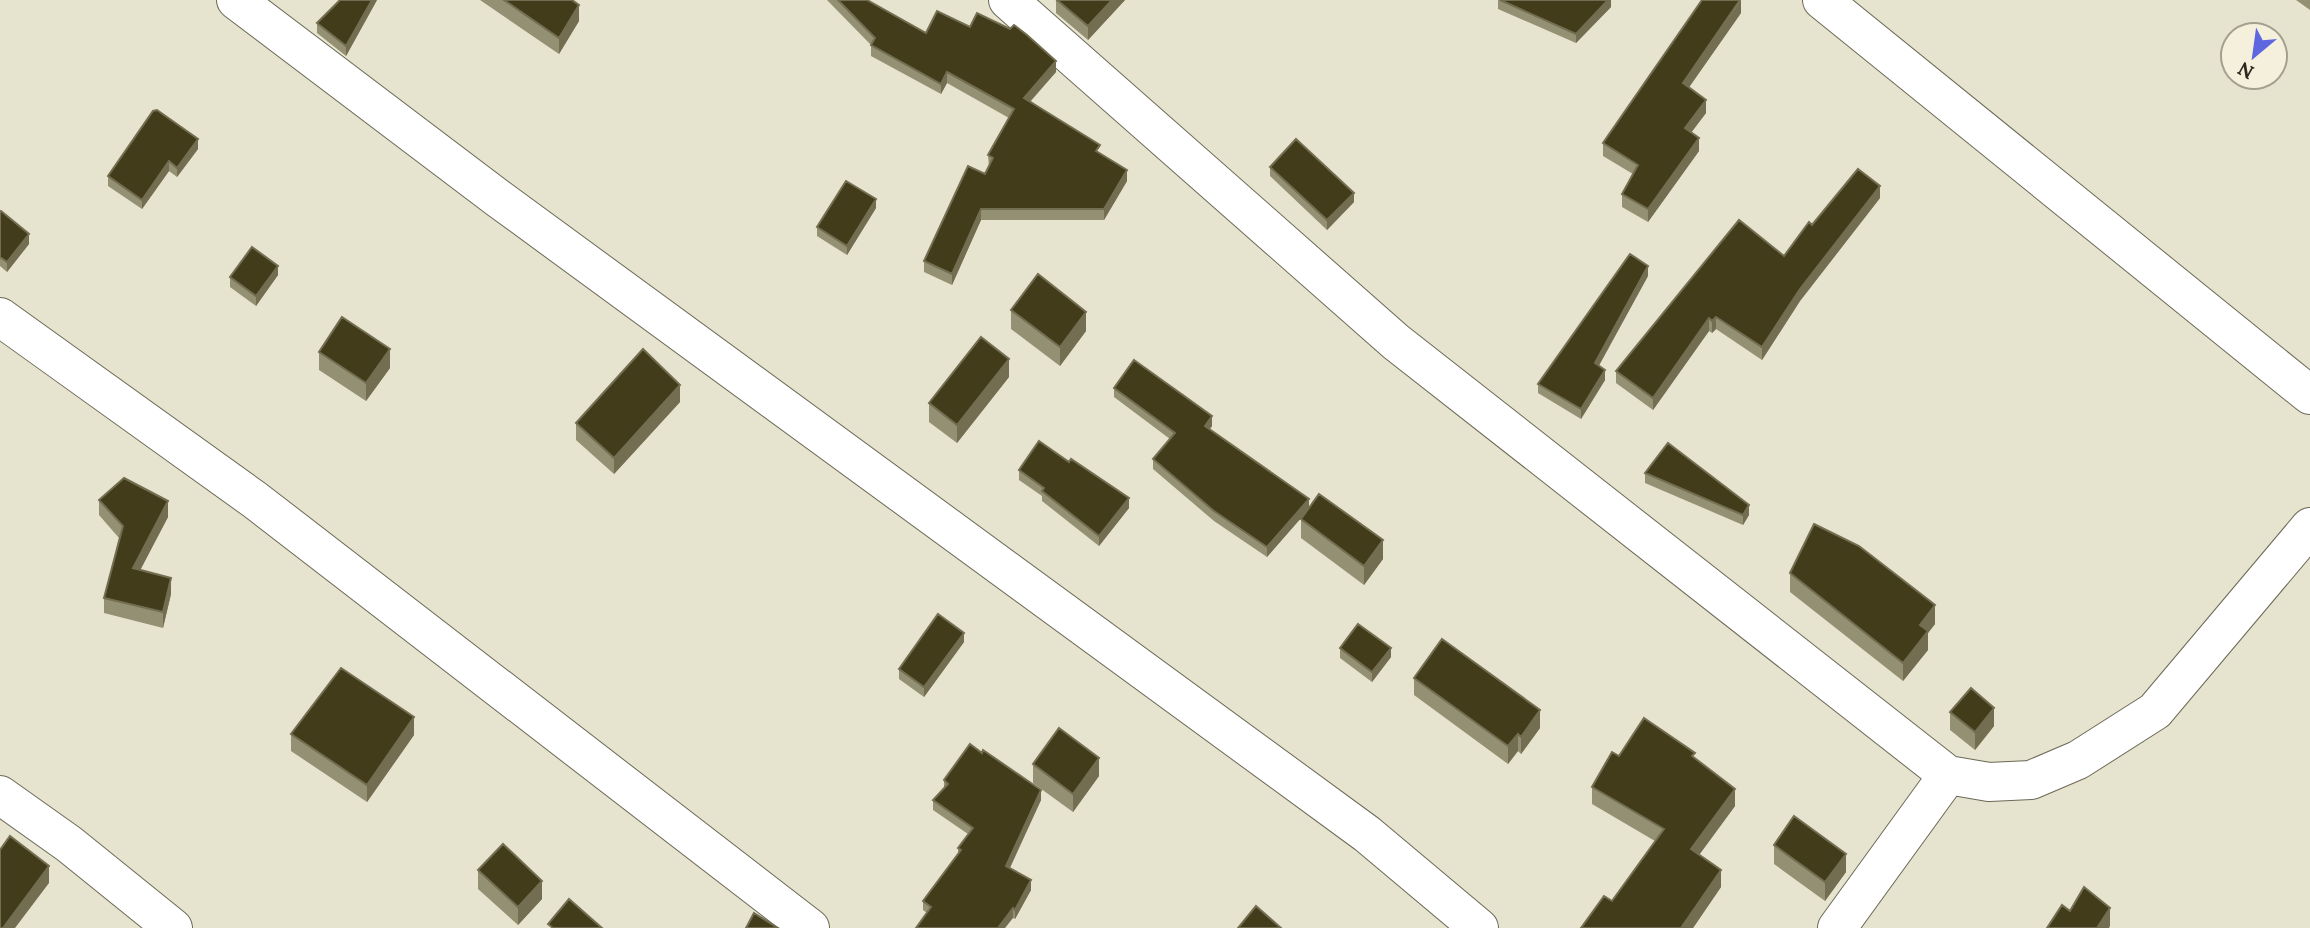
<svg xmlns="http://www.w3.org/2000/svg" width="2310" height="928" font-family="Lora,serif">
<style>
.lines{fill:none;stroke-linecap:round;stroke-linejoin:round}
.street-casing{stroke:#6c6957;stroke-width:40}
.street{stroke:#fff;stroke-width:38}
.wall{fill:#949074}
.shaded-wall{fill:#736e51}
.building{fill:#423c1b;stroke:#736e51;stroke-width:2}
</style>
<rect width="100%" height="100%" fill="#e6e3ce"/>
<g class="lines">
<g class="street-casing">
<path id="street" d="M 236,0 L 499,199 L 1367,834 L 1479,928
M 1008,0 L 1396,342 L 1948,775 L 1989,782 L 2031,780 L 2078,760 L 2155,711 L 2310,527
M 1822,0 L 2310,395
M 0,317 L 255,500 L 810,928
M 0,795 L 69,844 L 173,928
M 1837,928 L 1948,775"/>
</g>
<use href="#street" class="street"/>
</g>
<path class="wall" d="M 377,0 L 346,56 L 317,33 L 317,23 Z
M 480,0 L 572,0 L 579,21 L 559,54 Z
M 827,0 L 867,0 L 926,33 L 1056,72 L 1031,101 L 1100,154 L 1127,181 L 1104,220 L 981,220 L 952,285 L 924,272 L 924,261 L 989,167 L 988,155 L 1009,118 L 947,83 L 941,94 L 871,56 L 871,45 Z
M 1056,0 L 1125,0 L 1088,40 L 1056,13 Z
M 1498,0 L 1611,0 L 1611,7 L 1576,43 L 1498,9 Z
M 2296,0 L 2310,0 L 2310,10 Z
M 1741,13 L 1689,87 L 1706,113 L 1691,132 L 1699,151 L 1648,222 L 1622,207 L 1622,194 L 1633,174 L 1603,156 L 1603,143 Z
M 198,149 L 177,177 L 169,171 L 142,209 L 108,186 L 108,176 Z
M 1270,167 L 1354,202 L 1327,230 L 1270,176 Z
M 1880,198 L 1800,301 L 1762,360 L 1716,329 L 1712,333 L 1709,331 L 1653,410 L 1616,383 L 1616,371 L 1784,256 L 1812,225 Z
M 876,208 L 847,255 L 817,236 L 817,227 Z
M 0,212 L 29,244 L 7,272 L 0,266 Z
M 278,275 L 256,306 L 230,287 L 230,277 Z
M 1648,276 L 1598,366 L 1605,380 L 1581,419 L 1538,393 L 1538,384 Z
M 1011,310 L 1086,331 L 1060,366 L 1011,329 Z
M 319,352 L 390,368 L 366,401 L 319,370 Z
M 1009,377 L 957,443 L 929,422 L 929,403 Z
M 1114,388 L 1212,426 L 1209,430 L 1309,508 L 1383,559 L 1364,585 L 1301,538 L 1301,519 L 1307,511 L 1267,557 L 1214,521 L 1153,469 L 1153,459 L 1170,439 L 1114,397 Z
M 680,402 L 614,474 L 576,440 L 576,423 Z
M 1019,470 L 1129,508 L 1099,546 L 1042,501 L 1042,496 L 1019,480 Z
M 1645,473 L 1749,515 L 1743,525 L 1645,483 Z
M 99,500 L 168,517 L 140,570 L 171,594 L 163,628 L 104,613 L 104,598 L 119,538 L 99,515 Z
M 1790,573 L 1935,624 L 1928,633 L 1928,650 L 1903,681 L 1790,592 Z
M 964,642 L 924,697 L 899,679 L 899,669 Z
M 1340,648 L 1391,657 L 1372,682 L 1340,658 Z
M 1414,678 L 1540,728 L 1521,754 L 1518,751 L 1508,764 L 1414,695 Z
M 1950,712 L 1994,726 L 1975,750 L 1950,730 Z
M 291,734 L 414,735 L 367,802 L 291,751 Z
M 1619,756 L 1695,758 L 1735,806 L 1699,855 L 1721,887 L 1693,928 L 1581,928 L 1612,901 L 1655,841 L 1592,804 L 1592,787 Z
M 1033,764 L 1099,776 L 1073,812 L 1033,783 Z
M 944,780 L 1041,800 L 1010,868 L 1031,890 L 1015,919 L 1013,918 L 927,913 L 923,910 L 923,901 L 958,854 L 958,848 L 968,834 L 933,810 L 933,800 L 944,788 Z
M 1774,845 L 1846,872 L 1825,901 L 1774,864 Z
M 478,870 L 542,899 L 518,925 L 478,889 Z"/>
<path class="shaded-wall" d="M 372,0 L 377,0 L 346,56 L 346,46 Z
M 1112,0 L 1125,0 L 1088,40 L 1088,26 Z
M 1608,0 L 1611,0 L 1611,7 L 1576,43 L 1576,34 Z
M 1741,0 L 1741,13 L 1683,96 L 1683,83 Z
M 579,5 L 579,21 L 559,54 L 559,38 Z
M 1056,61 L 1056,72 L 1024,108 L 1024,98 Z
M 947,72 L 947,83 L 941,94 L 941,84 Z
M 1706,100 L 1706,113 L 1685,141 L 1685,128 Z
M 1699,138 L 1699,151 L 1648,222 L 1648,209 Z
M 198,139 L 198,149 L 177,177 L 177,168 Z
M 169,161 L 169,171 L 142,209 L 142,200 Z
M 1127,170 L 1127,181 L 1104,220 L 1104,209 Z
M 1880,186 L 1880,198 L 1800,301 L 1762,360 L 1762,347 L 1800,289 Z
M 1354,193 L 1354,202 L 1327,230 L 1327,220 Z
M 876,199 L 876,208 L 847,255 L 847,246 Z
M 981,209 L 981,220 L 952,285 L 952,274 Z
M 29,234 L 29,244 L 7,272 L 7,262 Z
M 278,266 L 278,275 L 256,306 L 256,296 Z
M 1648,266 L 1648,276 L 1595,373 L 1595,363 Z
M 1086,312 L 1086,331 L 1060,366 L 1060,347 Z
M 1716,317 L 1716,329 L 1712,333 L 1712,321 Z
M 1709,318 L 1709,331 L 1653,410 L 1653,398 Z
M 390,349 L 390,368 L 366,401 L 366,383 Z
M 1009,359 L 1009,377 L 957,443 L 957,425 Z
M 1605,370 L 1605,380 L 1581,419 L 1581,409 Z
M 680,385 L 680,402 L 614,474 L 614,458 Z
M 1212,416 L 1212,426 L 1205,436 L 1205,426 Z
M 1129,498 L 1129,508 L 1099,546 L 1099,536 Z
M 1309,499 L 1309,509 L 1267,557 L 1267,547 Z
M 168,501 L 168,517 L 133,584 L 133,568 Z
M 1749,505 L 1749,515 L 1743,525 L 1743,515 Z
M 1383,540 L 1383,559 L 1364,585 L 1364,566 Z
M 171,578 L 171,594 L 163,628 L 163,612 Z
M 1935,605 L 1935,624 L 1928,633 L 1928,650 L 1903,681 L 1903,663 L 1920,625 Z
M 964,633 L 964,642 L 924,697 L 924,687 Z
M 1391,648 L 1391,657 L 1372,682 L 1372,672 Z
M 1994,708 L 1994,726 L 1975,750 L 1975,732 Z
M 1540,710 L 1540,728 L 1521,754 L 1521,737 Z
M 414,717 L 414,735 L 367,802 L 367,785 Z
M 1518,734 L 1518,751 L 1508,764 L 1508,746 Z
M 1099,758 L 1099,776 L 1073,812 L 1073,794 Z
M 1735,789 L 1735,806 L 1691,866 L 1691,849 Z
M 1041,790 L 1041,800 L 1006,876 L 1006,866 Z
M 1846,854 L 1846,872 L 1825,901 L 1825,882 Z
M 49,866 L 49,883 L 15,928 L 3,928 Z
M 1721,870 L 1721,887 L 1693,928 L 1681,928 Z
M 1031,880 L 1031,890 L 1015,919 L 1015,910 Z
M 542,881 L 542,899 L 518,925 L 518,907 Z
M 1013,908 L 1013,918 L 1005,928 L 998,928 Z
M 2110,908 L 2110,926 L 2109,928 L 2097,928 Z"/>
<path class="building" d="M 340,0 L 372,0 L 346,46 L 317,23 Z
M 504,0 L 572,0 L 579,5 L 559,38 Z
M 838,0 L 867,0 L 926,33 L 937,11 L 970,27 L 977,13 L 1010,29 L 1014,25 L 1027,35 L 1056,61 L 1024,98 L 1100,145 L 1096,151 L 1127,170 L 1104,209 L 981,209 L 952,274 L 924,261 L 968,166 L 985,174 L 993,158 L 988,155 L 1014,109 L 947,72 L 941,84 L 871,45 L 875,38 Z
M 1057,0 L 1112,0 L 1088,26 Z
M 1500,0 L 1608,0 L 1576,34 Z
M 1702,0 L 1740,0 L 1683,83 L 1706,100 L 1685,128 L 1699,138 L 1648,209 L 1622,194 L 1638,165 L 1603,143 Z
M 157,110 L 198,139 L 177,168 L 169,161 L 142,200 L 108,176 L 153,111 Z
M 1296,139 L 1354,193 L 1327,220 L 1270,167 Z
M 1858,169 L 1880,186 L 1800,289 L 1762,347 L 1716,317 L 1712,321 L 1709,318 L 1653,398 L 1616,371 L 1739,220 L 1784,256 L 1809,222 L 1812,225 Z
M 846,181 L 876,199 L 847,246 L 817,227 Z
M 1,211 L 29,234 L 7,262 L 0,257 L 0,212 Z
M 252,247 L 278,266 L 256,296 L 230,277 Z
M 1630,254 L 1648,266 L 1595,363 L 1605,370 L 1581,409 L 1538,384 Z
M 1038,274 L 1086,312 L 1060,347 L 1011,310 Z
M 342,317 L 390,349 L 366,383 L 319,352 Z
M 981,337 L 1009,359 L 957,425 L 929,403 Z
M 643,349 L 680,385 L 614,458 L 576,423 Z
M 1134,360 L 1212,416 L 1205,426 L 1309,499 L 1267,547 L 1214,511 L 1153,459 L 1175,433 L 1114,388 Z
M 1039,441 L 1069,462 L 1071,459 L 1129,498 L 1099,536 L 1042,491 L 1044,488 L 1019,470 Z
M 1668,443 L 1749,505 L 1743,515 L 1645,473 Z
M 124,478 L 168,501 L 133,568 L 171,578 L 163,612 L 104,598 L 123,526 L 99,500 Z
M 1319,494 L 1383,540 L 1364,566 L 1301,519 Z
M 1814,524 L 1859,546 L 1935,605 L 1920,625 L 1928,631 L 1903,663 L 1790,573 Z
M 938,614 L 964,633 L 924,687 L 899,669 Z
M 1358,624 L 1391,648 L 1372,672 L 1340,648 Z
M 1442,639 L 1540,710 L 1521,737 L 1518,734 L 1508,746 L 1414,678 Z
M 341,668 L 414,717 L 367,785 L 291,734 Z
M 1971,688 L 1994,708 L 1975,732 L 1950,712 Z
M 1644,718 L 1695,753 L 1692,756 L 1735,789 L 1691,849 L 1721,870 L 1681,928 L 1581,928 L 1604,896 L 1612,901 L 1664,829 L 1592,787 L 1612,752 L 1619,756 Z
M 1059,728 L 1099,758 L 1073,794 L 1033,764 Z
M 970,744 L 982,753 L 983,750 L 1041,790 L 1006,866 L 1031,880 L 1015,910 L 1013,908 L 998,928 L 916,928 L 931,907 L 923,901 L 961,850 L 958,848 L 973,828 L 933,800 L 948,784 L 944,780 Z
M 1794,816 L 1846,854 L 1825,882 L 1774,845 Z
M 10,836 L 49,866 L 3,928 L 0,928 L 0,850 Z
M 503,844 L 542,881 L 518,907 L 478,870 Z
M 2084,887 L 2110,908 L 2097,928 L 2047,928 L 2062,905 L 2070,911 Z
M 569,899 L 602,928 L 553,928 L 548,924 Z
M 1256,906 L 1281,928 L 1238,928 Z
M 754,913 L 778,928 L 746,928 Z"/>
<g transform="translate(2254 56) rotate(209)"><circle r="33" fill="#f4f0db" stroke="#a3a090" stroke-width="2"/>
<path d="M0-5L12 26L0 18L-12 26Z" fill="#5f67e0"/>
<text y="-10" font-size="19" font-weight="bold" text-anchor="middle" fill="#292720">N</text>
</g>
</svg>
